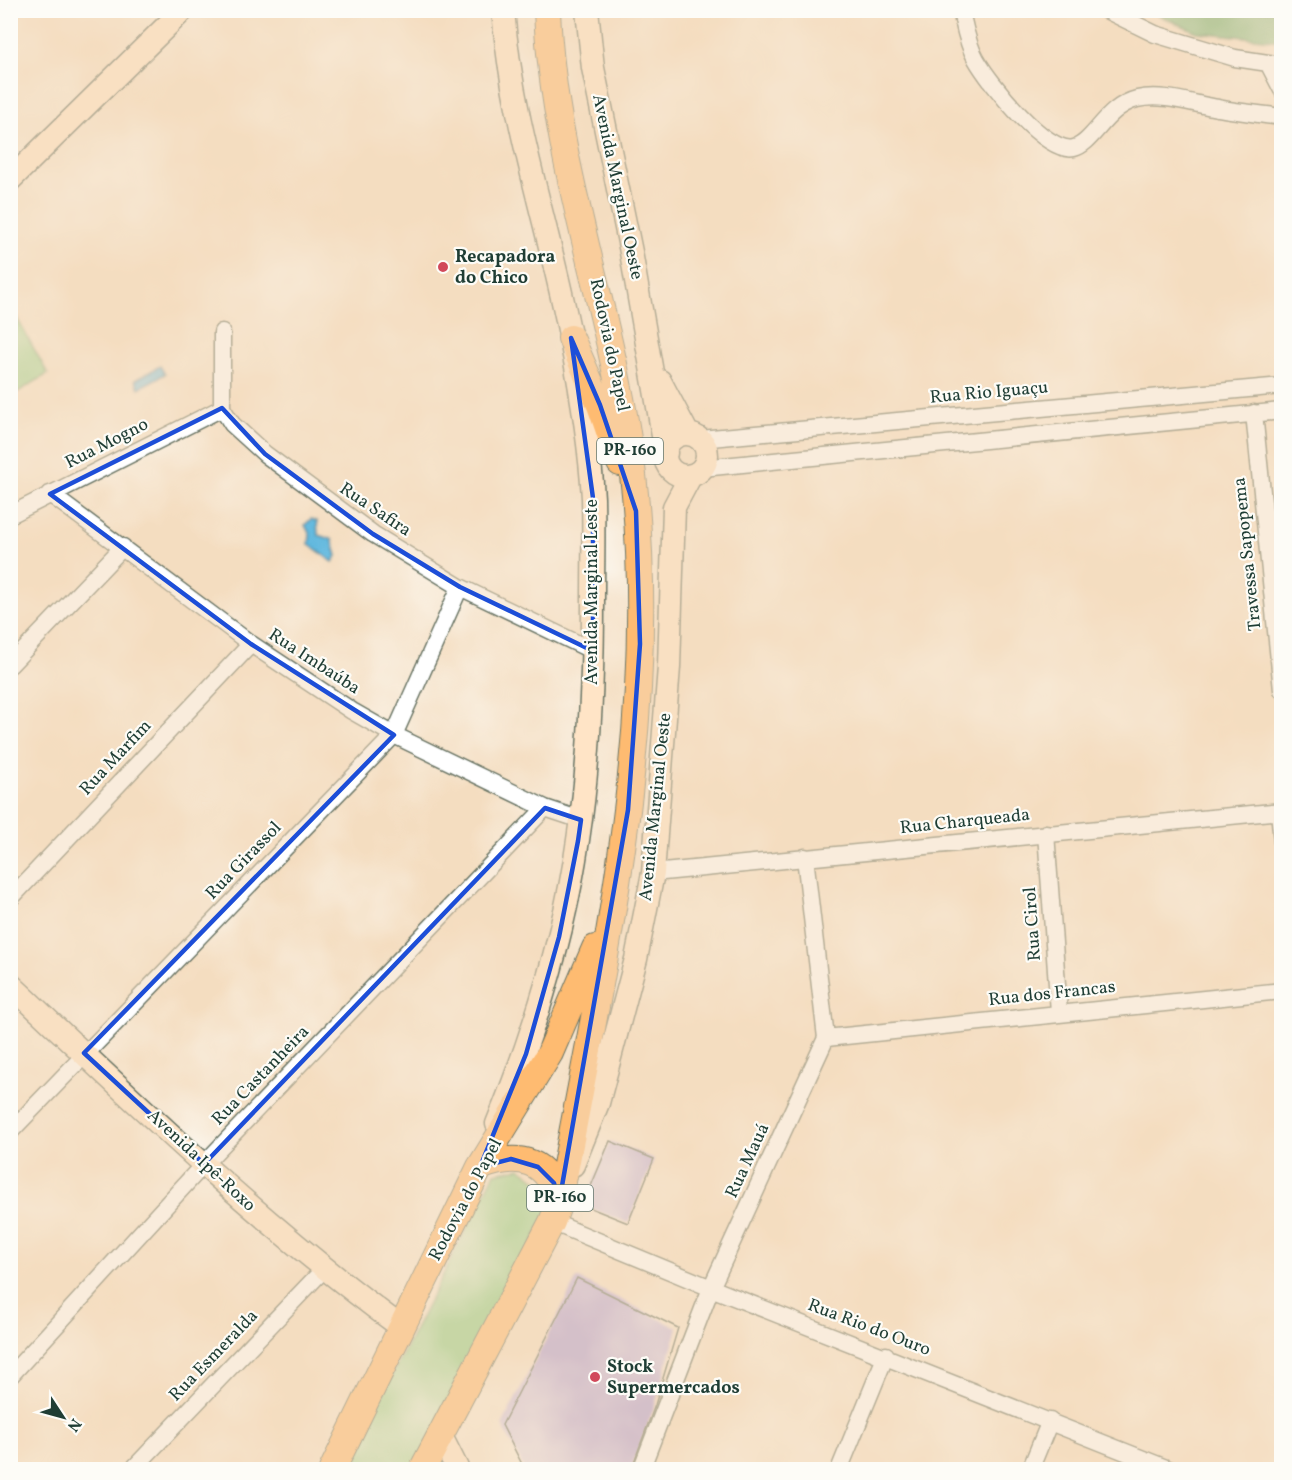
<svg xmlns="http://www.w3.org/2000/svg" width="1292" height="1480" font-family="Vollkorn,serif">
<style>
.green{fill:#90cf86;stroke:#58865d;stroke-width:1.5}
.forest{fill:#74b273;stroke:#4a7854;stroke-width:1.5}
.water{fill:#61b8de;stroke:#407a89;stroke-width:1.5}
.building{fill:#ae9dd5}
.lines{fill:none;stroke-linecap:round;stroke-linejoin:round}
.street-casing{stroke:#6a7565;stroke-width:19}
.secondary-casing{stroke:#6a7565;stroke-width:25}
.primary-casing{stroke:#6a7565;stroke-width:28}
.street{stroke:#fff;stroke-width:16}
.secondary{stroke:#ffe4c6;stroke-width:22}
.primary{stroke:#febb71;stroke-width:26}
.marked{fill:none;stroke:#1d4ed8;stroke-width:4.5;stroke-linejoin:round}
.poi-dot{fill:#d1495b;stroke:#fdfcf7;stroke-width:2}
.labels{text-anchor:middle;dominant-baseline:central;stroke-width:4.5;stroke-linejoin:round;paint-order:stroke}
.shield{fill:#fdfcf7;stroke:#62766e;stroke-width:1.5}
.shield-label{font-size:16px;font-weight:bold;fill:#1f3d34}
.street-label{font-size:18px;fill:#1f3d34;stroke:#fdfcf7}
.poi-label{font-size:18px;font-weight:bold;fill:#1f3d34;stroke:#fdfcf7;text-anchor:start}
</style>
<rect width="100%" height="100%" fill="#fdfcf7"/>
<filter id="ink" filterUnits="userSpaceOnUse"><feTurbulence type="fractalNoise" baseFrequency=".0167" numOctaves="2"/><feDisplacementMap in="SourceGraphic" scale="12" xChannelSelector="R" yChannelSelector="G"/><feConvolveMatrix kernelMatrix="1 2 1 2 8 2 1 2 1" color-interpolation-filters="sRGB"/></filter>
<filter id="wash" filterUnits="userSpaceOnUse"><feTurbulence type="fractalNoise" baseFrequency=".008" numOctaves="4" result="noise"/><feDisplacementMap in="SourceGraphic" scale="24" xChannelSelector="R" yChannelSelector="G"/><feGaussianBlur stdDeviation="1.35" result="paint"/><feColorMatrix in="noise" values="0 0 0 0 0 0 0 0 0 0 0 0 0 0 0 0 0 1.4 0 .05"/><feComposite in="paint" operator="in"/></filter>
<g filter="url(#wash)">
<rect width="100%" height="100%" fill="#f4ddc0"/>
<path class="green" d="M 11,315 L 15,315 L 48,374 L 11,396 Z
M 520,1168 L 557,1195 L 415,1469 L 352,1469 L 349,1461 L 351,1455 L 495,1173 Z"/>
<path class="forest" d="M 1149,11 L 1281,11 L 1281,41 L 1197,32 Z"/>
<path class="water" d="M 160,366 L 165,374 L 139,388 L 135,380 Z
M 311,519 L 317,521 L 318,535 L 332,539 L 337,556 L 333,562 L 309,544 L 310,535 L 305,525 Z"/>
<g id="blocks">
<path class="building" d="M 610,1141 L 654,1159 L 628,1223 L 583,1205 Z
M 577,1278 L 678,1328 L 655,1405 L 631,1470 L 525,1470 L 502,1425 Z"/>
</g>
</g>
<g filter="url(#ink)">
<use href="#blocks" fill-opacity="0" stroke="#6a7565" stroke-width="1.5"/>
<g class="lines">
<g class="street-casing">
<path id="street" d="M 1106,10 L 1155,34 L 1235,58 L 1282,65
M 963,20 C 966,34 969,47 976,59 C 989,82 1046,155 1074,148 C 1094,143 1105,107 1137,99 C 1163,93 1193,104 1218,108 C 1239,112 1260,114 1282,117
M 1268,63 L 1282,90
M 222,332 L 222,408 L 232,424 L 265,454 L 373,534 L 460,587 L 593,651
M 1254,413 L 1282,690
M 700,439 L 1282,386
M 702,468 L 1282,411
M 50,494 L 251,644 L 352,711 L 394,735 L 545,808 L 581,820
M 10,515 L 222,408
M 10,665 L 123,547
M 1279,811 L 1282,842
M 1046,833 L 1059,1012
M 653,873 L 1282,811
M 10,899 L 251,644
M 826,1038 L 1282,991
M 10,1132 L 394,735 L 460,587
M 552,1222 L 711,1288 L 1171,1470
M 10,1376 L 204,1164 L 545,808
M 132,1470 L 324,1269
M 641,1470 L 711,1288 L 826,1038 L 805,857
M 839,1470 L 886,1355
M 1030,1470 L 1050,1421"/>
</g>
<g class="secondary-casing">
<path id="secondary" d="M 587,10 L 593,68 L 631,252 L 666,453
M 10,180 L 183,10
M 660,381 L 688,434
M665 455a21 21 0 1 1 42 0a21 21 0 1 1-42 0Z
M 10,984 C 136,1103 261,1224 401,1327
M 497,1124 C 534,1033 564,938 578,840 C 590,761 593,680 593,601 C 593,567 594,532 593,498 C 590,445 581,391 571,340 C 550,229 512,125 503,10
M 573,1165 L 598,1103 L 636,959 L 653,873 L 669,667 L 674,507 L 691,475
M 440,1434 L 458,1470"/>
</g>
<g class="primary-casing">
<path id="primary" d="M 571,338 L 600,405 L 620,463
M 480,1167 C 519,1152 549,1159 559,1203
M 332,1470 L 480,1167 L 550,1053 L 595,948
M 422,1470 L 552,1222 L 559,1203 C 603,963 661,721 633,475 C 615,319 553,168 547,10"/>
</g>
<use href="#street" class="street"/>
<use href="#secondary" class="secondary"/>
<use href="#primary" class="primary"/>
</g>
</g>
<path d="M0 0H1292V1480H0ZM 571,338 L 600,405 L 636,511 L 640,644 L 628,810 L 559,1203 L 554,1183 L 538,1167 L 511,1159 L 480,1167 L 526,1054 L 559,937 L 578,841 L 581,820 L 545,808 L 204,1164 L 84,1053 L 394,735 L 251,644 L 50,494 L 222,408 L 265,454 L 373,534 L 460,587 L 593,651 L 593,498 Z" fill="#f4ddc0" fill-opacity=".55" fill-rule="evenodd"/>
<path class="marked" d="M 571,338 L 600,405 L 636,511 L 640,644 L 628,810 L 559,1203 L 554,1183 L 538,1167 L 511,1159 L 480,1167 L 526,1054 L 559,937 L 578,841 L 581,820 L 545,808 L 204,1164 L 84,1053 L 394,735 L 251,644 L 50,494 L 222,408 L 265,454 L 373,534 L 460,587 L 593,651 L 593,498 Z"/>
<g class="poi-dot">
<circle cx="443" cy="267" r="6"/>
<circle cx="595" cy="1377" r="6"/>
</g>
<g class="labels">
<g class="shield">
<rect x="597" y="438" width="66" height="26" rx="4.5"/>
<rect x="527" y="1185" width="66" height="26" rx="4.5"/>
</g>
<g class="shield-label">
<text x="630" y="451">PR-160</text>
<text x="560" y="1198">PR-160</text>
</g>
<g class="street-label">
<text transform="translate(617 187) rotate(78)">Avenida Marginal Oeste</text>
<text transform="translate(609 345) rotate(78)">Rodovia do Papel</text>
<text transform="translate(989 393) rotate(-5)">Rua Rio Iguaçu</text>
<text transform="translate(107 444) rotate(-27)">Rua Mogno</text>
<text transform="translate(375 510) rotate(34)">Rua Safira</text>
<text transform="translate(1248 554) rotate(-96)">Travessa Sapopema</text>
<text transform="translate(592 592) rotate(-90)">Avenida Marginal Leste</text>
<text transform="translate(314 662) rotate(33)">Rua Imbaúba</text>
<text transform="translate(116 758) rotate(-47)">Rua Marfim</text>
<text transform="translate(656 807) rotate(-84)">Avenida Marginal Oeste</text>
<text transform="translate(965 822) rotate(-6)">Rua Charqueada</text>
<text transform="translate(244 861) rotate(-46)">Rua Girassol</text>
<text transform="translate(1033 924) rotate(-94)">Rua Cirol</text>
<text transform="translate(1052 994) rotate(-6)">Rua dos Francas</text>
<text transform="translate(261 1076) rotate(-46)">Rua Castanheira</text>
<text transform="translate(201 1161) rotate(43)">Avenida Ipê-Roxo</text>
<text transform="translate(748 1161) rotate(-65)">Rua Mauá</text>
<text transform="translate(466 1200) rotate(-62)">Rodovia do Papel</text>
<text transform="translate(869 1328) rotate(21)">Rua Rio do Ouro</text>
<text transform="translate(214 1356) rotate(-46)">Rua Esmeralda</text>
</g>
<g class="poi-label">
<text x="455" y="257">Recapadora<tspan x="455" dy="21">do Chico</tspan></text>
<text x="607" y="1367">Stock<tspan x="607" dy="21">Supermercados</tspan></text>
</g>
</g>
<rect width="1292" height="1480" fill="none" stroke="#fdfcf7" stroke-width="36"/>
<g transform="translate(63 1417) rotate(126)" stroke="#fdfcf7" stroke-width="4.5" paint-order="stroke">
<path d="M0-4.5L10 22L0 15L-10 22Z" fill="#1f3d34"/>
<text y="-9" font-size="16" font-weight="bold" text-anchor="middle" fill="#1f3d34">N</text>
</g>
</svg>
